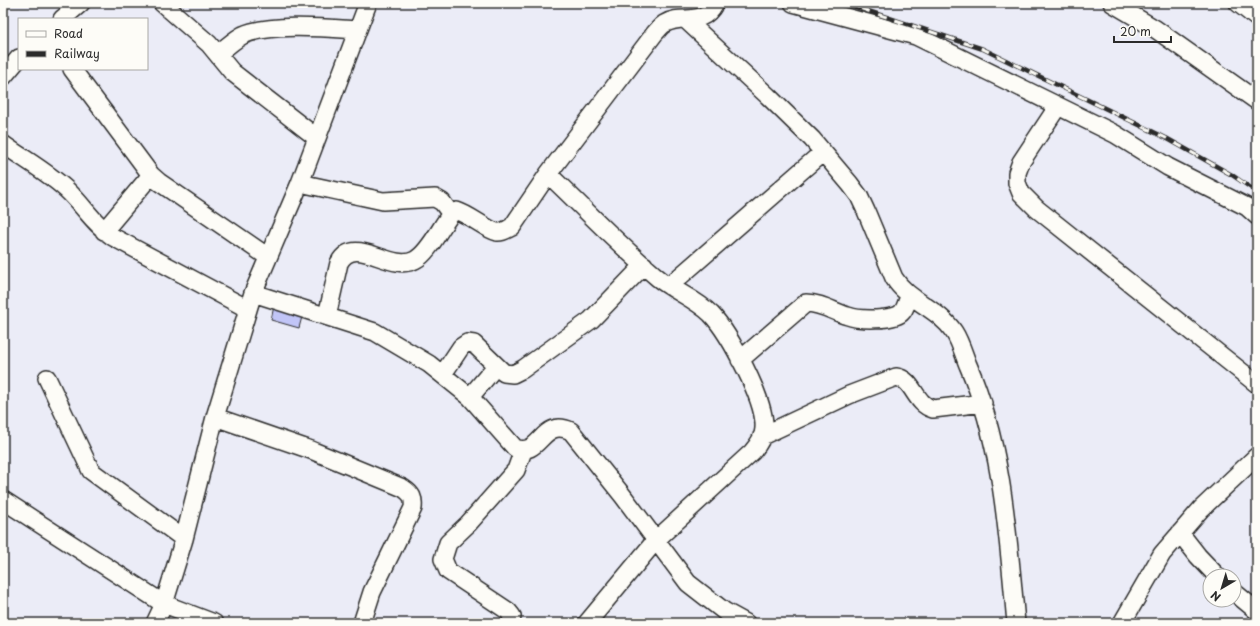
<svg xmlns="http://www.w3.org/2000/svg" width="1260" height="626" font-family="'Playpen Sans',sans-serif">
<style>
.building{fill:#c1c5f7;stroke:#2b2b2b}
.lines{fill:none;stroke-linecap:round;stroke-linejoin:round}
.minor-casing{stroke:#2b2b2b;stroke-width:20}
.minor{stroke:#fdfcf7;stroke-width:17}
.rail-casing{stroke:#2b2b2b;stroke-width:4.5}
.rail{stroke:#fdfcf7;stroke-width:3;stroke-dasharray:9;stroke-linecap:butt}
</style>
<rect width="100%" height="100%" fill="#ebecf7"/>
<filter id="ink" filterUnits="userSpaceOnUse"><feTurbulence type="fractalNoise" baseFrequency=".025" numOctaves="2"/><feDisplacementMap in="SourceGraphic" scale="8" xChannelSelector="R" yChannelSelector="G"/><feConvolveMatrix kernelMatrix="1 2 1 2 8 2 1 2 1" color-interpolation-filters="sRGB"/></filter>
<g filter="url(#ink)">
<path class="building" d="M 274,306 L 303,313 L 299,328 L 271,320 Z"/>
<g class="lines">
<g class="minor-casing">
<path id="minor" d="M 162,3 L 209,44 L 232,72 L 317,138
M 793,3 L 916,36 L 1115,134 L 1168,167 L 1247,207 L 1257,216
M 1112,3 L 1154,28 L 1257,101
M 1238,3 L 1257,18
M 62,19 L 81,3
M 686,20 L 768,96 L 812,139 L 850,184 L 859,196 L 866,211 L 894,278 C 908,301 938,308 954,332 C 960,341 964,355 968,365 C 1003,446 1008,537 1016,623
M 218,54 C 226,47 234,40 243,35 C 271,23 327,28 357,30
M 72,69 L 151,175 L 159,182 L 268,257
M 3,77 L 19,58
M 1058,106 L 1021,162 L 1017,173 L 1017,183 L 1021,193 L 1037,209 L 1257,384
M 3,144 C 25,160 51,174 70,193 C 85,208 95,225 113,237 L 248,309
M 548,174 C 585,209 620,246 658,278 C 674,291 696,299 711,314 C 729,333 766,401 764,428 C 764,437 758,445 752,452 L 656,540 L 587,623
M 300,183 L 383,201 L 435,198 L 442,202 L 451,214
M 104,231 L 151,175
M 669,286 L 823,152
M 253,293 L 375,332 L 429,364 L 470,397 L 515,448 C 541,458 541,417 571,431 L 623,496 L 688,583 L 724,611 L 746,623
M 327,316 L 339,263 C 355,233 390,273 415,260 C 429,253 441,226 451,214 L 457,211 C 470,215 487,230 497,232 C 503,233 507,229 512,227 L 548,174 L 655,33 C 658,30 661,26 664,24 C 683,12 701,29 715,3
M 740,360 L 806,303 C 821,303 834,312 848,316 C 858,320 895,321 902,312 C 906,308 907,300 910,295
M 443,374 L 461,347 L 467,343 L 474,344 L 504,373 L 513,374 L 523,369 L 591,320 L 644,265
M 47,378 L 91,471 L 184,539
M 470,397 L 496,366
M 215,417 L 311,450 L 403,488 C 412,494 414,498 413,508 L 372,592 L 362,623
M 762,436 L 849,395 L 896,377 C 914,379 914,404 933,409 L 983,403
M 3,500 L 164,604 L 214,623
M 1180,533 L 1198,556 L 1217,576
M 1234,592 L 1257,611
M 155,623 L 164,604 L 184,539 L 215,417 L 253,293 L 300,183 L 368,3
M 511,623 L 512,616 L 508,611 L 448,571 L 443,559 L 448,543 L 468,524 L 516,470 L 523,451
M 1122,623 L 1162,554 L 1201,509 L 1257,456"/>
</g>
<use href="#minor" class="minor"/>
<g class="rail-casing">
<path id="rail" d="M 844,3 L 983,49 L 1166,138 L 1232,175 L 1257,192"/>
</g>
<use href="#rail" class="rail"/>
</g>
</g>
<rect width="1260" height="626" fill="none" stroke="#fdfcf7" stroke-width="16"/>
<rect x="8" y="8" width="1244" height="610" fill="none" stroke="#2b2b2b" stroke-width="1.5" filter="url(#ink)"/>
<rect x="18" y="18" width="130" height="52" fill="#fdfcf7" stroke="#a9a8a5"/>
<rect x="26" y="31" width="20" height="6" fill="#fdfcf7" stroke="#a9a8a5"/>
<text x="54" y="38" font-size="12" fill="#2b2b2b">Road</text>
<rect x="26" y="51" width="20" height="6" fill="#2b2b2b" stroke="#a9a8a5"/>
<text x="54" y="58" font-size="12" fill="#2b2b2b">Railway</text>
<g transform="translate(1222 588) rotate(218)"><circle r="19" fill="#fdfcf7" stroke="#a9a8a5"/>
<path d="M0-3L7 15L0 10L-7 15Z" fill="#2b2b2b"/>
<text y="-6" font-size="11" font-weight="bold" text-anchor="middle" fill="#2b2b2b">N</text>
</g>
<path d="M1114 36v6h57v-6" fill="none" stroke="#2b2b2b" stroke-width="2"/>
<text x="1120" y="36" font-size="12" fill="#2b2b2b" stroke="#fdfcf7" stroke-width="3" paint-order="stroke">20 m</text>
</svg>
